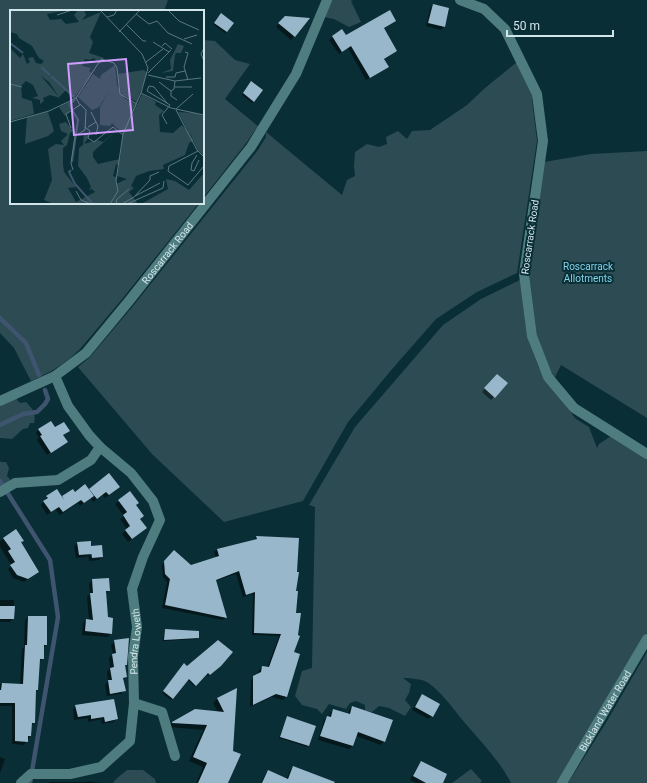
<svg xmlns="http://www.w3.org/2000/svg" width="647" height="783" font-family="Roboto,sans-serif">
<style>
.green{fill:#2d4b53}
.shadow{fill:#0007}
.lines{fill:none;stroke-linecap:round;stroke-linejoin:round}
.stream{stroke:#3f556f;stroke-width:4.5}
.building{fill:#99b7ca}
.minor{stroke:#4f7c7e;stroke-width:10}
.labels{text-anchor:middle;dominant-baseline:central;stroke-width:4;stroke-linejoin:round;paint-order:stroke}
.street-label{font-size:10px;fill:#d2e5ea;stroke:#0a2e36}
.park-label{font-size:10px;fill:#84d0e5;stroke:#0a2e36}
.inset-river{fill:none;stroke:#3f556f;stroke-width:2}
.inset-road{fill:none;stroke:#5a777e;stroke-width:1}
.view{fill:#d09dff;fill-opacity:0.15;stroke:#d09dff;stroke-width:2}
.inset-edge{fill:none;stroke:#d2e5ea;stroke-width:2}
</style>
<rect width="100%" height="100%" fill="#0a2e36"/>
<path class="green" d="M 0,0 L 168,0 L 164,11 L 11,11 L 11,203 L 199,203 L 123,298 L 80,349 C 65,364 51,372 31,381 L 14,348 L 0,333 Z
M 331,0 L 353,0 L 351,1 L 361,22 L 349,27 L 334,19 L 324,17 Z
M 203,40 L 215,41 L 235,60 L 250,64 L 225,99 L 259,127 L 255,130 L 247,142 L 203,198 Z
M 517,62 L 534,97 L 532,99 L 537,141 L 517,273 L 477,292 L 436,319 L 393,368 L 348,422 L 303,501 L 224,522 L 152,454 L 78,367 L 90,357 L 133,306 L 258,150 L 266,137 L 266,132 L 342,195 L 347,180 L 355,176 L 354,166 L 355,152 L 367,144 L 379,147 L 387,144 L 386,137 L 398,131 L 407,139 L 412,131 L 430,130 L 467,105 L 485,88 Z
M 647,151 L 647,418 L 561,365 L 554,379 L 537,336 L 529,273 L 544,162 L 591,154 Z
M 520,280 L 528,338 L 538,366 L 545,379 L 576,419 L 589,427 L 597,448 L 599,444 L 611,436 L 647,458 L 647,633 L 599,716 L 558,783 L 511,783 C 500,761 481,742 465,723 C 453,709 442,692 427,682 C 421,679 410,678 403,678 L 411,684 L 409,693 L 405,700 L 411,707 L 405,716 L 389,708 L 379,706 L 372,712 L 365,711 L 365,705 L 356,701 L 350,703 L 346,709 L 329,704 L 322,714 L 317,709 L 302,705 L 295,696 L 302,671 L 312,668 L 315,507 L 309,505 L 355,427 L 443,325 L 481,299 Z
M 17,396 L 17,400 L 20,403 L 26,402 C 33,409 36,413 34,423 L 30,423 L 28,428 L 23,429 L 12,439 L 0,438 L 0,403 Z
M 0,461 L 1,462 L 6,462 L 9,468 L 7,476 L 10,479 L 9,485 L 0,490 Z
M 647,652 L 647,783 L 568,783 L 604,726 Z
M 471,769 L 482,781 L 480,783 L 452,783 Z
M 127,770 L 143,770 L 155,779 L 156,783 L 113,783 L 116,779 Z"/>
<path class="shadow" d="M 433,5 L 448,9 L 444,27 L 441,30 L 426,26 L 430,9 Z
M 219,16 L 232,23 L 225,33 L 213,24 Z
M 281,20 L 294,36 L 291,40 L 276,27 Z
M 395,21 L 383,29 L 396,51 L 384,60 L 388,67 L 384,70 L 366,80 L 348,48 L 339,54 L 329,40 L 341,31 L 345,36 Z
M 250,84 L 254,101 L 252,103 L 242,95 Z
M 494,378 L 494,397 L 491,400 L 482,392 Z
M 39,429 L 55,429 L 68,431 L 62,436 L 66,442 L 47,455 L 37,440 L 39,438 L 36,433 Z
M 109,475 L 115,491 L 105,498 L 103,495 L 93,502 L 90,498 L 80,506 L 78,503 L 60,515 L 55,509 L 47,515 L 41,505 L 47,497 L 62,498 L 73,490 L 75,493 L 88,490 Z
M 130,493 L 138,503 L 135,506 L 142,531 L 128,542 L 122,534 L 127,529 L 120,519 L 124,516 L 115,504 Z
M 16,531 L 20,542 L 38,572 L 24,582 L 13,578 L 8,569 L 12,566 L 0,547 L 0,541 Z
M 256,537 L 298,539 L 293,652 L 286,697 L 283,700 L 272,697 L 250,707 L 251,680 L 258,674 L 259,670 L 262,667 L 267,668 L 279,636 L 252,635 L 253,594 L 243,597 L 236,574 L 215,581 L 226,617 L 223,620 L 162,608 L 167,582 L 163,577 L 162,565 L 174,551 L 190,566 L 216,558 L 214,552 L 217,550 L 254,540 Z
M 78,543 L 90,547 L 102,557 L 99,560 L 89,561 L 88,555 L 87,557 L 76,558 L 74,546 Z
M 92,580 L 109,590 L 106,594 L 107,618 L 111,633 L 108,637 L 82,635 L 83,623 L 86,620 L 89,620 L 87,597 L 90,594 L 89,584 Z
M 0,600 L 14,600 L 13,618 L 10,622 L 0,622 Z
M 28,617 L 46,645 L 43,648 L 43,659 L 38,662 L 37,690 L 35,692 L 34,723 L 30,726 L 30,736 L 24,745 L 12,744 L 12,706 L 0,706 L 0,684 L 20,685 L 22,649 L 24,647 L 25,620 Z
M 165,630 L 198,632 L 198,638 L 197,639 L 163,641 L 164,631 Z
M 115,641 L 126,664 L 124,666 L 126,677 L 123,680 L 124,690 L 121,694 L 107,696 L 105,685 L 108,681 L 107,672 L 110,668 L 109,658 L 113,654 L 111,645 Z
M 183,666 L 187,667 L 219,667 L 208,676 L 206,674 L 194,686 L 187,679 L 171,700 L 162,693 Z
M 236,689 L 232,752 L 227,783 L 196,783 L 203,767 L 189,761 L 203,730 L 168,727 L 172,722 L 218,712 L 213,703 L 217,699 Z
M 422,695 L 432,716 L 428,719 L 412,710 Z
M 76,706 L 116,719 L 113,722 L 102,724 L 101,719 L 88,722 L 88,718 L 74,720 L 73,709 Z
M 352,707 L 384,741 L 381,745 L 356,736 L 353,746 L 349,749 L 318,740 L 324,720 L 327,717 L 329,718 L 330,713 L 334,710 L 348,714 L 349,711 Z
M 287,717 L 308,745 L 307,747 L 279,738 Z
M 0,757 L 5,759 L 0,773 Z
M 421,762 L 441,783 L 416,783 L 410,780 L 418,766 Z
M 293,767 L 317,783 L 261,783 L 265,775 L 268,771 L 284,778 L 285,777 L 287,778 L 290,770 Z
M 88,781 L 101,783 L 49,783 L 50,782 L 87,782 Z"/>
<g class="lines">
<path class="stream" d="M 0,318 L 26,343 L 39,375
M 0,425 L 23,414 L 37,412 L 45,404 L 48,399 L 45,390
M 0,481 L 50,560 L 58,617 L 30,783"/>
</g>
<path class="building" d="M 433,4 L 449,8 L 445,27 L 428,23 Z
M 390,10 L 396,21 L 384,28 L 397,51 L 384,59 L 389,67 L 370,78 L 351,46 L 342,52 L 332,36 L 342,29 L 346,35 Z
M 221,13 L 234,23 L 227,32 L 214,23 Z
M 285,16 L 310,18 L 295,37 L 278,23 Z
M 251,81 L 263,90 L 254,102 L 243,93 Z
M 497,374 L 508,383 L 495,398 L 484,388 Z
M 51,421 L 55,427 L 64,422 L 70,431 L 63,435 L 68,442 L 51,453 L 40,436 L 42,435 L 38,429 Z
M 109,473 L 120,487 L 109,495 L 106,492 L 97,499 L 89,489 Z
M 85,484 L 94,496 L 84,503 L 81,500 L 63,512 L 59,507 L 51,512 L 43,501 L 48,498 L 46,496 L 57,489 L 64,500 L 62,496 L 73,489 L 75,492 Z
M 130,491 L 139,503 L 136,505 L 144,516 L 140,519 L 147,528 L 132,539 L 125,530 L 130,526 L 123,515 L 127,512 L 118,500 Z
M 16,529 L 24,541 L 21,542 L 39,572 L 28,579 L 17,575 L 10,565 L 15,562 L 8,551 L 11,549 L 3,538 Z
M 256,536 L 299,538 L 297,572 L 299,572 L 296,591 L 298,591 L 296,613 L 301,613 L 298,635 L 300,636 L 294,652 L 300,654 L 287,697 L 276,694 L 253,705 L 253,676 L 261,672 L 262,666 L 269,667 L 281,634 L 254,633 L 255,592 L 246,595 L 239,571 L 216,580 L 227,618 L 165,605 L 170,579 L 165,574 L 164,561 L 174,550 L 191,565 L 219,556 L 217,549 L 257,539 Z
M 91,541 L 91,546 L 102,545 L 103,557 L 92,558 L 91,549 L 92,554 L 79,555 L 77,542 Z
M 109,578 L 110,591 L 106,591 L 108,617 L 113,618 L 112,634 L 85,631 L 86,619 L 93,620 L 90,593 L 93,593 L 92,579 Z
M 0,606 L 15,606 L 14,619 L 0,619 Z
M 28,616 L 47,616 L 47,645 L 44,645 L 44,659 L 40,659 L 38,690 L 36,690 L 35,723 L 32,723 L 31,736 L 28,736 L 28,742 L 15,741 L 15,703 L 0,703 L 0,690 L 1,690 L 2,683 L 23,684 L 25,645 L 27,645 Z
M 165,629 L 199,631 L 199,638 L 164,640 Z
M 129,638 L 127,665 L 125,665 L 127,677 L 123,678 L 126,691 L 110,694 L 108,680 L 112,680 L 110,668 L 114,667 L 112,654 L 116,653 L 114,640 Z
M 218,640 L 233,652 L 221,666 L 210,675 L 208,673 L 196,686 L 189,679 L 173,699 L 163,691 L 184,663 L 187,666 Z
M 237,688 L 233,751 L 241,754 L 228,783 L 198,783 L 207,763 L 193,757 L 207,725 L 172,723 L 172,722 L 195,709 L 224,712 L 217,698 Z
M 422,694 L 440,704 L 433,717 L 415,707 Z
M 114,699 L 118,719 L 105,722 L 104,717 L 91,719 L 91,715 L 78,717 L 75,705 Z
M 352,706 L 393,720 L 385,742 L 358,732 L 353,746 L 320,736 L 327,716 L 331,717 L 333,709 L 350,714 Z
M 287,716 L 316,726 L 309,746 L 280,737 Z
M 421,761 L 447,774 L 443,783 L 426,783 L 413,776 Z
M 293,766 L 335,782 L 334,783 L 262,783 L 268,770 L 288,779 Z"/>
<g class="lines">
<g class="minor">
<path d="M 460,0 L 484,9 L 505,29 L 537,94 L 543,141 L 524,274 L 532,336 L 548,377 L 574,408 L 647,454"/>
<path id="s1" d="M 0,401 L 55,376 L 86,353 L 129,301 L 251,147 L 296,74 L 327,0"/>
<path d="M 0,492 L 15,483 L 58,480 L 91,460 L 100,447 L 89,435 L 68,406 L 55,376"/>
<path d="M 134,703 L 162,712 L 175,756"/>
<path id="s2" d="M 21,783 L 31,774 L 70,774 L 101,767 L 130,741 L 134,703 L 133,656 L 137,627 L 132,589 L 143,557 L 160,520 L 153,501 L 131,473 L 100,447"/>
<path id="s3" d="M 562,783 L 647,639"/>
</g>
</g>
<g class="labels">
<g class="street-label">
<text transform="translate(530 237) rotate(-82)">Roscarrack Road</text>
<text stroke="none"><textPath href="#s1" startOffset="228">Roscarrack Road</textPath></text>
<text stroke="none"><textPath href="#s2" startOffset="223">Pendra Loweth</textPath></text>
<text stroke="none"><textPath href="#s3" startOffset="84">Bickland Water Road</textPath></text>
</g>
<g class="park-label">
<text x="588" y="266">Roscarrack<tspan x="588" dy="12">Allotments</tspan></text>
</g>
</g>
<g transform="translate(10 10)">
<rect width="194" height="194" fill="#0a2e36"/>
<path d="M 0,0 L 59,0 L 37,4 L 40,10 L 51,9 L 56,14 L 69,12 L 64,5 L 68,0 L 74,0 L 76,5 L 72,10 L 91,2 L 80,27 L 83,32 L 79,43 L 94,48 L 90,54 L 88,51 L 91,48 L 87,51 L 84,48 L 80,50 L 75,49 L 72,56 L 81,58 L 79,61 L 82,63 L 64,88 L 56,80 L 49,87 L 39,72 L 31,66 L 50,88 L 40,85 L 33,88 L 34,91 L 30,94 L 30,90 L 22,88 L 28,86 L 23,75 L 16,71 L 11,76 L 12,88 L 22,91 L 24,104 L 0,111 L 0,27 L 0,38 L 10,48 L 13,44 L 17,54 L 20,52 L 18,48 L 23,47 L 26,53 L 31,54 L 34,51 L 29,48 L 22,36 L 9,28 L 7,24 L 0,22 ZM 168,34 L 174,36 L 171,43 L 166,43 L 165,45 L 163,61 L 151,63 L 161,59 L 160,50 ZM 105,55 L 107,75 L 100,80 L 89,97 L 82,100 L 68,87 L 83,64 L 90,69 L 91,65 ZM 134,60 L 137,63 L 127,92 L 111,84 L 108,64 ZM 107,75 L 115,89 L 127,94 L 116,119 L 132,84 L 146,92 L 145,95 L 154,101 L 149,105 L 150,122 L 163,123 L 172,115 L 181,125 L 183,131 L 179,133 L 175,145 L 153,155 L 154,159 L 139,161 L 126,166 L 121,176 L 124,178 L 119,182 L 128,194 L 44,194 L 34,190 L 42,170 L 38,139 L 46,134 L 54,135 L 51,131 L 58,124 L 51,121 L 49,114 L 56,112 L 63,121 L 60,123 L 57,135 L 53,138 L 53,154 L 54,162 L 66,177 L 58,178 L 66,192 L 85,182 L 82,179 L 79,180 L 81,177 L 77,168 L 68,156 L 69,138 L 73,135 L 74,124 L 78,124 L 78,128 L 74,134 L 87,130 L 93,132 L 107,120 L 83,142 L 83,147 L 88,154 L 110,149 L 113,124 L 102,113 L 100,116 L 90,115 L 90,97 L 100,80 ZM 106,154 L 109,155 L 107,166 L 117,169 L 106,174 L 106,167 L 103,166 ZM 63,90 L 60,94 L 62,98 L 55,106 L 49,97 ZM 38,102 L 44,121 L 38,126 L 15,134 L 17,107 ZM 168,102 L 185,103 L 194,106 L 194,146 L 188,140 ZM 194,163 L 194,194 L 131,194 L 158,179 L 156,169 L 165,171 L 179,180 Z" fill="#2d4b53" fill-rule="evenodd"/>
<path class="inset-river" d="M 0,33 L 13,43M 31,57 L 40,65M 41,66 L 64,87M 62,152 L 68,110 L 59,94 L 65,90M 61,160 L 59,162 L 65,174 L 83,194"/>
<path class="inset-road" d="M 90,0 L 132,44 L 138,58 L 131,83 L 113,124 L 106,171 L 108,181 L 100,194M 158,0 L 169,11 L 189,20M 126,4 L 139,14 L 147,11 L 158,23 L 182,34M 47,5 L 62,0M 97,7 L 104,5 L 107,0M 116,14 L 133,31 L 136,31M 109,22 L 130,0M 174,29 L 187,25M 143,32 L 159,42M 152,36 L 155,33 L 162,39M 194,38 L 191,44 L 194,51M 175,42 L 178,43 L 174,57 L 178,70M 136,52 L 153,39M 138,63 L 161,40M 138,65 L 165,71 L 191,68M 156,67 L 165,67 L 166,63 L 175,61M 149,72 L 161,81 L 164,79 L 165,71M 0,74 L 12,77M 165,77 L 182,77M 161,81 L 161,86 L 167,90M 131,83 L 161,98 L 194,105M 166,99 L 183,84M 166,100 L 187,140 L 194,147M 0,112 L 39,101 L 66,88 L 91,49 L 104,53 L 107,58 L 110,84 L 127,94M 86,112 L 88,116 L 86,125M 157,114 L 152,105 L 160,95 L 137,81 L 139,76 L 144,77 L 157,93M 75,117 L 80,121 L 78,128 L 84,132 L 103,117 L 113,125M 78,117 L 86,112 L 81,102M 61,118 L 56,104 L 70,95 L 66,88M 188,141 L 159,156 L 158,161 L 178,175 L 194,156M 187,145 L 182,153 L 181,160 L 184,161 L 189,150M 63,160 L 61,153 L 65,126 L 75,120 L 76,100 L 70,94M 66,181 L 71,190 L 81,194M 125,186 L 150,173M 107,194 L 106,190 L 119,179M 112,194 L 124,187 L 140,170 L 140,166 L 149,162M 117,194 L 153,178 L 154,171"/>
<path class="view" d="M 116,49 L 123,120 L 64,125 L 58,54 Z"/>
<rect width="194" height="194" class="inset-edge"/>
</g>
<path d="M507 30v6h106v-6" fill="none" stroke="#d2e5ea" stroke-width="2"/>
<text x="513" y="30" font-size="12" fill="#d2e5ea" stroke="#0a2e36" stroke-width="3" paint-order="stroke">50 m</text>
</svg>
